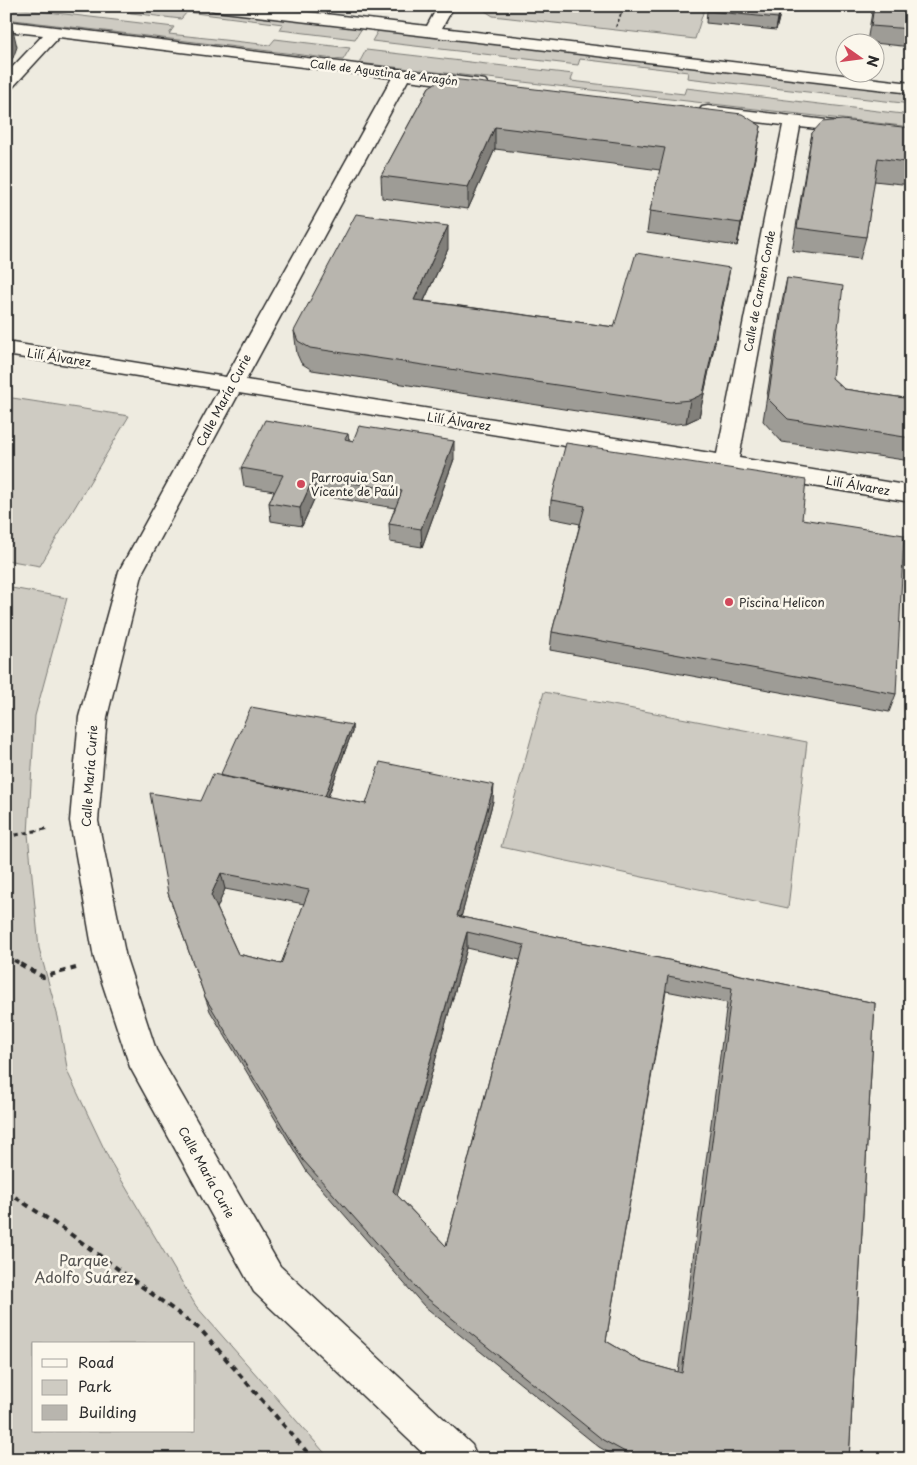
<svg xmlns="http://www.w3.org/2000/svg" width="917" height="1465" font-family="'Playpen Sans',sans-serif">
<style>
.green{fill:#cecbc2;stroke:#7c7b76;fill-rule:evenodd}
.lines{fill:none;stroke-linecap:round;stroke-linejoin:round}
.street-casing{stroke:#2b2b2b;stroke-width:3}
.path-far2{stroke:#2b2b2b;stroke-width:2;stroke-dasharray:3 2.5;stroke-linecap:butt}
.path-far1{stroke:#2b2b2b;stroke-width:3;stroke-dasharray:5 4;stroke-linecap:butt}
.path{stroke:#2b2b2b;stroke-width:4;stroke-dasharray:6 5;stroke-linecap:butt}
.street{fill:#fbf7ec;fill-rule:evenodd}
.wall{fill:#9e9c96;stroke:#2b2b2b;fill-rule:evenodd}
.shaded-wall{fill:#817f7a;stroke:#2b2b2b}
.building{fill:#b8b5ae;stroke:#2b2b2b;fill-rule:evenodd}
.poi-dot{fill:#d1495b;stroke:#fbf7ec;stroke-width:2}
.labels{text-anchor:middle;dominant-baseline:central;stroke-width:5;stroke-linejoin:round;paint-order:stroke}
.far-street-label{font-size:11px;fill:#2b2b2b;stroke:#fbf7ec}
.street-label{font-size:12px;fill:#2b2b2b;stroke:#fbf7ec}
.poi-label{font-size:12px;fill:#2b2b2b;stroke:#fbf7ec;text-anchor:start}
.near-park-label{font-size:15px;fill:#545351;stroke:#fbf7ec}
</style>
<rect width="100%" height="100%" fill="#eeebe0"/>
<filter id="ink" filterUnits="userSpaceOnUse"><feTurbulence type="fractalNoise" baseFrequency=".02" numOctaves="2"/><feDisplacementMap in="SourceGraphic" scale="10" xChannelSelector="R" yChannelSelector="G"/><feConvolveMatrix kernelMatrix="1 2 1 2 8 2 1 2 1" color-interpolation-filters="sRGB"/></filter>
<g filter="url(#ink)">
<path class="green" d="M 74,6 L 178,6 L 362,28 L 355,39 L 280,30 L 283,24 L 187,12 L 181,19 Z
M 483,6 L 705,6 L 695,39 L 493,16 L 482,9 Z
M 6,7 L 174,27 L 169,34 L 270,45 L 275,39 L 350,48 L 343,60 L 6,19 Z
M 379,29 L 911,91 L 911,104 L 687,78 L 688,72 L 580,59 L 578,65 L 372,41 Z
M 366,50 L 573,74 L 571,81 L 684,94 L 686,88 L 911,115 L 911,127 L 359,63 Z
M 6,397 L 129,416 L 40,566 L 6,560 Z
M 6,587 L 67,598 L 35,716 L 28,834 L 39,948 L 58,1017 L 68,1073 L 109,1159 L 196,1306 L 330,1459 L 6,1459 ZM 34,1344 L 194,1344 L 194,1431 L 34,1431 Z
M 544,692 L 807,742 L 788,908 L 501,847 Z"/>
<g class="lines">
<g class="street-casing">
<path id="street" d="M 207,6 L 257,6 L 427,26 L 438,6 L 454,6 L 442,28 L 911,83 L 911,93 L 215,11 L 209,9 Z
M 6,21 L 485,80 L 488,84 L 485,88 L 479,89 L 408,80 L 246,380 L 717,454 L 783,125 L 708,116 L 702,115 L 699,111 L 702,107 L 708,106 L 911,130 L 911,140 L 800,127 L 739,458 L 911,486 L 911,502 L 239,393 L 143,571 L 107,717 L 98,821 L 126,958 L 156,1050 L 280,1266 L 472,1445 L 478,1459 L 429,1459 L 254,1292 L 130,1067 L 94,958 L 70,821 L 79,717 L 119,571 L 219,389 L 6,355 L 6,342 L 226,377 L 392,78 L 59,37 L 12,88 L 6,89 L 6,74 L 43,35 L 6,31 Z"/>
</g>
<path class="path-far2" d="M 616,27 L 624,6"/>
<path class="path-far1" d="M 6,837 L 50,828
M 6,956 L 22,965"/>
<path class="path" d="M 20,964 L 43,977 L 76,968
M 6,1191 L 69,1233 L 201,1330 L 313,1459"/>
<use href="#street" class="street"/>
</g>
<path class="wall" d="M 782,6 L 776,30 L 706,23 L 707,11 Z
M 873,6 L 911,6 L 911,47 L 874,43 L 874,42 L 867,42 Z
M 429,87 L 757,148 L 737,246 L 647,233 L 650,211 L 660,170 L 495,149 L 468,209 L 382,198 L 381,176 Z
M 911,128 L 911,185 L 874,181 L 866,237 L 860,259 L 792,251 L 808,155 L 812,133 Z
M 448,249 L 424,301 L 614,327 L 726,291 L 699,417 L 686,423 L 667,425 L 312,370 L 301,363 L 297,354 L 294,331 Z
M 787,278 L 832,378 L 844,389 L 911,399 L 911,461 L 782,442 L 763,421 L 782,301 Z
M 348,434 L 349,440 L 454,459 L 422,547 L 390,542 L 389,524 L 395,508 L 316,495 L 302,526 L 271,521 L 269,503 L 274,491 L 244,486 L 241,468 Z
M 551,500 L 802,519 L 896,694 L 889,712 L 550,650 L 552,632 L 580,524 L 550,518 Z
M 352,725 L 352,732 L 328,797 L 366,804 L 493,801 L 461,917 L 875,1003 L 849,1459 L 620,1459 L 599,1447 L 424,1306 L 307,1172 L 210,1011 L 168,893 L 201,801 ZM 225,889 L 304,904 L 281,964 L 238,954 L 217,908 ZM 467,948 L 520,960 L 446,1246 L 397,1195 ZM 666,991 L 727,1003 L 678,1372 L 642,1362 L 606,1341 Z"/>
<path class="shaded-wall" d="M 781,6 L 782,6 L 776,30 L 778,18 Z
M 13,30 L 17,47 L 13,58 L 6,65 L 6,44 Z
M 761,126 L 757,148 L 737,246 L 741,223 Z
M 495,127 L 495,149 L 468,209 L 468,187 Z
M 448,226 L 448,249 L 414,322 L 414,300 Z
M 730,268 L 726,291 L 699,417 L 686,423 L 690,400 Z
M 454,441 L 454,459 L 422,547 L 421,529 Z
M 314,477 L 316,495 L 302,526 L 300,508 Z
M 352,725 L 352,732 L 322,812 L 321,806 Z
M 494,785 L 493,801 L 457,932 L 457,916 Z
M 221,873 L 225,889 L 216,911 L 211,895 Z
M 467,932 L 467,948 L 395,1203 L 393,1191 Z"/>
<path class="building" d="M 710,6 L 781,6 L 778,18 L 707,11 Z
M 874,6 L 911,6 L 911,29 L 871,26 Z
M 6,27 L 13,30 L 9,41 L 6,44 Z
M 452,79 L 742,114 L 761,126 L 741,223 L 650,211 L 665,148 L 495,127 L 468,187 L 381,176 L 429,87 L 440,80 Z
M 842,120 L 911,128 L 911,163 L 878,158 L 866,237 L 797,228 L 812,133 L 822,122 Z
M 356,214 L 448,226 L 414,300 L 614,327 L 636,253 L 730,268 L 703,394 L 690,400 L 670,402 L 310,348 L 298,341 L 294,331 Z
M 787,278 L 843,286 L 832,378 L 844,389 L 911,399 L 911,438 L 788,419 L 768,399 Z
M 265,420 L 348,434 L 345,439 L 353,441 L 359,426 L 454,441 L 421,529 L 389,524 L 402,491 L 314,477 L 300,508 L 269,503 L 283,475 L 241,468 Z
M 566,443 L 806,480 L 802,519 L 904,535 L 896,694 L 552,632 L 585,506 L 551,500 Z
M 251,707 L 352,725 L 325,796 L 220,776 Z
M 380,762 L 494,785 L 457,916 L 875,1003 L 849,1459 L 638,1459 L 603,1440 L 423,1295 L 303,1160 L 205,997 L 168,893 L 150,793 L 201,801 L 213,774 L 366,804 ZM 221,873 L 309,890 L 281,964 L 238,954 L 211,895 ZM 467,932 L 524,945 L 446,1246 L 393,1191 ZM 668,976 L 732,988 L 682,1373 L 642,1362 L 606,1341 Z"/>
</g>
<g class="poi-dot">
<circle cx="301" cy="484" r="5"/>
<circle cx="729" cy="602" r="5"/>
</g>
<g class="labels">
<g class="far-street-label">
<text transform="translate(384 72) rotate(7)">Calle de Agustina de Aragón</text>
<text transform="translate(759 291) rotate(-79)">Calle de Carmen Conde</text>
</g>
<g class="street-label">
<text transform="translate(59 357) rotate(9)">Lilí Álvarez</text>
<text transform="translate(223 400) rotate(-62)">Calle María Curie</text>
<text transform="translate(459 421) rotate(9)">Lilí Álvarez</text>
<text transform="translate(858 485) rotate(10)">Lilí Álvarez</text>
<text transform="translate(89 776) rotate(-86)">Calle María Curie</text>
<text transform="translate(207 1172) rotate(61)">Calle María Curie</text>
</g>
<g class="poi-label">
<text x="311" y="477">Parroquia San<tspan x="311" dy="14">Vicente de Paúl</tspan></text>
<text x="739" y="602">Piscina Helicon</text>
</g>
<g class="near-park-label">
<text x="84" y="1259">Parque<tspan x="84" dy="17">Adolfo Suárez</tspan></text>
</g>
</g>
<rect width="917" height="1465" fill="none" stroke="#fbf7ec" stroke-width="25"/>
<rect x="12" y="12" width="892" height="1440" fill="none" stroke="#2b2b2b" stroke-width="2" filter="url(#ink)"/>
<rect x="32" y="1342" width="162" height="90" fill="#fbf7ec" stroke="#a8a59f"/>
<rect x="42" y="1359" width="25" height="8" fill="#fbf7ec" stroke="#a8a59f"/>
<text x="78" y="1368" font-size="15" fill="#2b2b2b">Road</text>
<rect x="42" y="1380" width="25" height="15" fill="#cecbc2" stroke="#a8a59f"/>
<text x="78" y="1392" font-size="15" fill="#2b2b2b">Park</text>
<rect x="42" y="1405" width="25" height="15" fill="#b8b5ae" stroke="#a8a59f"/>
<text x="78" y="1418" font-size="15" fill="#2b2b2b">Building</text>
<g transform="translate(860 58) rotate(104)"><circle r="24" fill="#fbf7ec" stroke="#a8a59f"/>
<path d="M0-4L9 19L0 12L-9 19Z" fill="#d1495b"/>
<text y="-8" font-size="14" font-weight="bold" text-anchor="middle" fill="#2b2b2b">N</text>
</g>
</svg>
